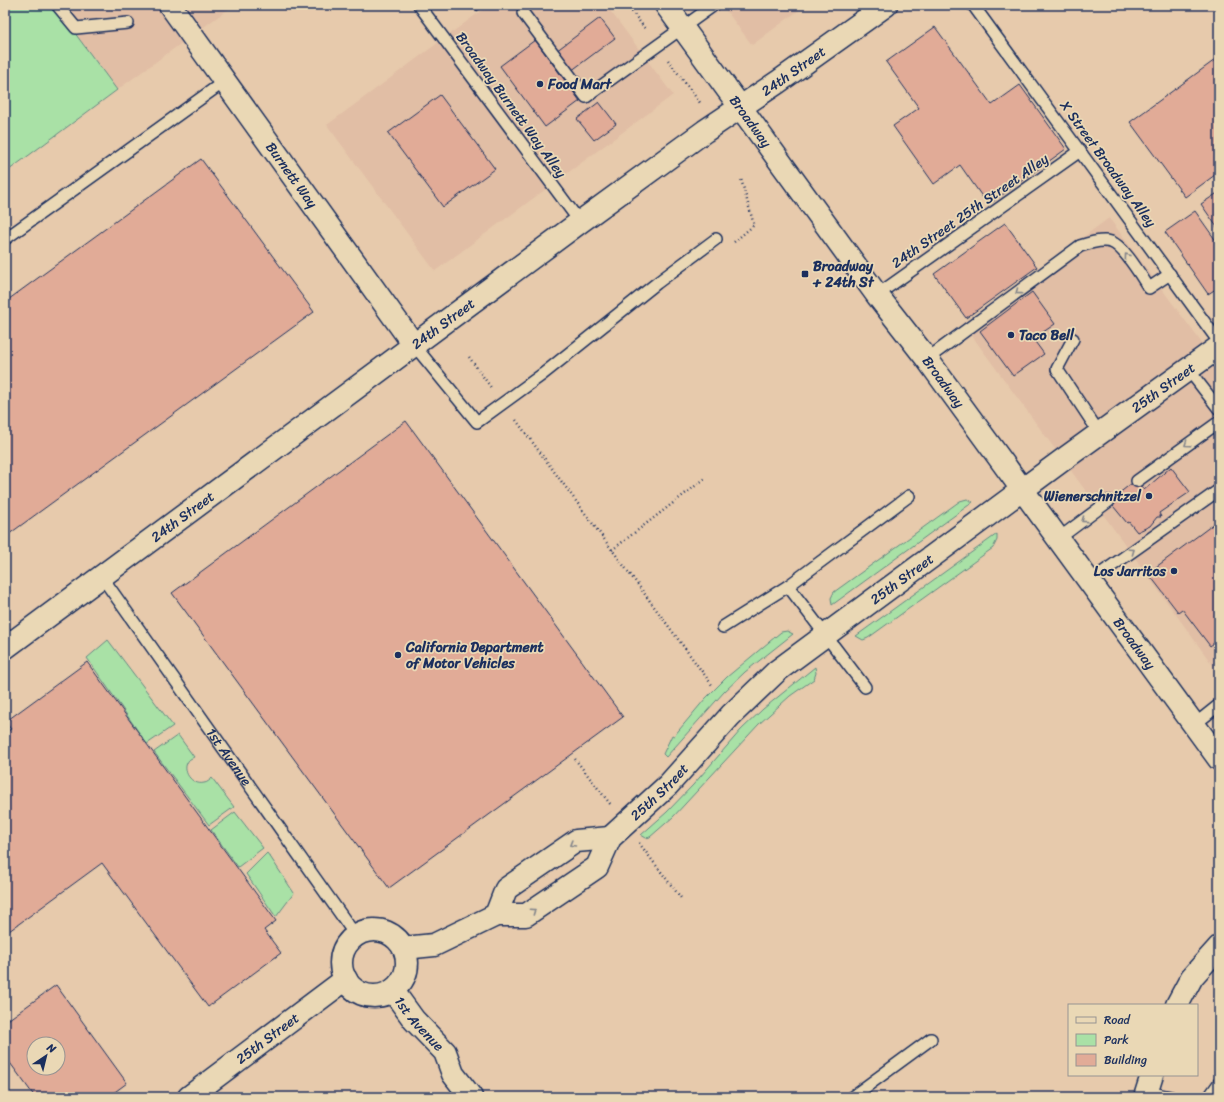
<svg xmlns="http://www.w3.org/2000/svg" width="1224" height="1102" font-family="Sriracha,sans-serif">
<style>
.built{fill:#e1bea5}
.green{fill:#a9e1a6;stroke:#628882}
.building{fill:#e1ab97;stroke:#1b2f5e;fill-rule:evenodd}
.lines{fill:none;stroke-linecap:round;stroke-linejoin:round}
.lane-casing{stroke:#1b2f5e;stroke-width:14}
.street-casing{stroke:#1b2f5e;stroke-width:25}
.secondary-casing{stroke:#1b2f5e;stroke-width:25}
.path{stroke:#1b2f5e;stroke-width:2.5;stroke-dasharray:1 3;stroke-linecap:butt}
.lane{stroke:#ead8b5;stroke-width:11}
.street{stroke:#ead8b5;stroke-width:22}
.secondary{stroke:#ead8b5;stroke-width:22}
.oneway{stroke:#82848a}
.poi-dot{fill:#1b2f5e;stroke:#ead8b5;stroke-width:1.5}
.labels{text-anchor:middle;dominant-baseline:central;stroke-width:3.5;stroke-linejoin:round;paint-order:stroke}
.street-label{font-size:14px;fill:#1b2f5e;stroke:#ead8b5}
.poi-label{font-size:14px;font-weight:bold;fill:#1b2f5e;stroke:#ead8b5;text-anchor:start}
</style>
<rect width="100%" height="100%" fill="#e7caac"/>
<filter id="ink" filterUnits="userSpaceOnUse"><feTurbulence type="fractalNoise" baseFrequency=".025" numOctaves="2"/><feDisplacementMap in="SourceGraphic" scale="8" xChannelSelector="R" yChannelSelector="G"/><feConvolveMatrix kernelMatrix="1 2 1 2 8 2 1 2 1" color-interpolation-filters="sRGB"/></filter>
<g filter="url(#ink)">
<path class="built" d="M 54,5 L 234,5 L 117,90 Z
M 489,5 L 606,5 L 673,95 L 435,271 L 327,125 Z
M 722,5 L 806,5 L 752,45 Z
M 1109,218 L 1219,366 L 1219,674 L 1135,558 L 964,325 Z"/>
<path class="green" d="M 5,5 L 54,5 L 117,90 L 5,173 Z
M 967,499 L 973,502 L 832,605 L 831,598 L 834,592 L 960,501 Z
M 997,534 L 997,540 L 993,548 L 868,638 L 863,640 L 856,636 Z
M 787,631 L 793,634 L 745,672 L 724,692 L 666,757 L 663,754 L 672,735 L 674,736 L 705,699 L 727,677 L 781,632 Z
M 108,640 L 173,726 L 147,744 L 87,658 Z
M 815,667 L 816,673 L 814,679 L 790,696 L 759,724 L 673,817 L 650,837 L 646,838 L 641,835 L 667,812 L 693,785 L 741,730 L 763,709 Z
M 178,735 L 194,757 C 192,758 190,759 189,760 C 180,770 192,786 204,783 C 207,783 210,780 212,778 L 234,807 L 209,825 L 154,752 Z
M 235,812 L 263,848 L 238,867 L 211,830 Z
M 267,853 L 271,858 L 294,893 L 276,917 L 246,874 Z"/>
<path class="building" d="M 473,5 L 485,5 L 477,11 Z
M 600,18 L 615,38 L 571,71 L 556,51 Z
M 935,27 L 992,105 L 1020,85 L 1066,149 L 988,205 L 960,165 L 934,184 L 893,126 L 919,108 L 886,62 Z
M 535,40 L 580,101 L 545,127 L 500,66 Z
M 1219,57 L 1219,172 L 1185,197 L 1130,122 Z
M 440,95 L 495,169 L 443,207 L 388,133 Z
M 599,102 L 616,124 L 594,140 L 577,119 Z
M 201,159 L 314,312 L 5,537 L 5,302 Z
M 1219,192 L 1219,230 L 1201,204 Z
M 1195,211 L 1219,245 L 1219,287 L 1208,294 L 1165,232 Z
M 1005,223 L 1037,267 L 966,318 L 934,274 Z
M 1032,292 L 1055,324 L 1033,339 L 1044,354 L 1013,376 L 980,331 Z
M 406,421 L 623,717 L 389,888 L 172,593 Z
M 1171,467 L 1190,492 L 1159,513 L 1161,517 L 1157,517 L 1150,526 L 1137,532 L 1129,522 L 1127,523 L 1109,501 L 1136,480 L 1144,490 Z
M 1219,520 L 1219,639 L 1210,646 L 1182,609 L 1178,612 L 1148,573 Z
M 87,662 L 276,921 L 264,930 L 281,953 L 208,1007 L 102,863 L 5,934 L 5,733 L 11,729 L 5,722 Z
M 56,985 L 127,1083 L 108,1097 L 35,1097 L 5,1056 L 5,1022 ZM 34,1044 L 58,1044 L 58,1068 L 34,1068 Z"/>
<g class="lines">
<g class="lane-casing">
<g id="lane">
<path d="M 57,5 L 76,28 L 128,23"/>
<path d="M 419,5 L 580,222"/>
<path d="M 973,5 L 1219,342"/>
<path d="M 523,13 L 586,97 L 714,5"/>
<path d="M 5,239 L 225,81"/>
<path d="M 877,295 L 1080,151"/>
<path d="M 1073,339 L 1057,369 L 1100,434"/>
<path d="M 414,345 L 477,422 L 543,374 L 657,283 L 716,239"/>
<path d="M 927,359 L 1080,246 C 1089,243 1102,239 1111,242 C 1124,246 1141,276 1149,288 L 1170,274"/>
<path d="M 1188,369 L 1219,409"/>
<path d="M 1137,481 L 1219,422"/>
<path d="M 1058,539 L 1109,501"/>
<path id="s1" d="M 102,577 L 356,936"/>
<path d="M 1089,582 L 1219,490"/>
<path d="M 788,586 L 865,687"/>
<path d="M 723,627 L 788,586 L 909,496"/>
<path d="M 1194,725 L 1219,705"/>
<path d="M 1147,1092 L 1171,1097"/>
<path d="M 852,1097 L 931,1039"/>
<path d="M 1209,1097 L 1219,1083"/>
</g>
</g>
<g class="street-casing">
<g id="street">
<path id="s2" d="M 170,5 L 414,345"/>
<path id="s3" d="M 5,648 L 580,222 L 705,131 L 778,82 L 886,5"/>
<path d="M 496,915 L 506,889 L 576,841 L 610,838"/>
<circle cx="374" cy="963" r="33"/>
<path id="s4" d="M 404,948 L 434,945 L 496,915 L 526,915 L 597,867 L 610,838 L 668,785 L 731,715 L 777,671 L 1064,459 L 1219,347"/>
<path id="s5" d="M 393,991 L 414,1020 L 445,1052 L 453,1074 L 471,1097"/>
<path id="s6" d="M 189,1097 L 346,979"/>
</g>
</g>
<g class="secondary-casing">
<g id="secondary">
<path id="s7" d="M 666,5 L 877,295 L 927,359 L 1219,759"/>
<path d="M 1177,1005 L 1192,977 L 1219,947"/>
<path d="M 1145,1097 L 1152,1075"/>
</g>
</g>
<path class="path" d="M 627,5 L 646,30
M 668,60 L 701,104
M 734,242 L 754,225 L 741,179
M 469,357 L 492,389
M 516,420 L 712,685
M 612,550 L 707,477
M 575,759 L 611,805
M 639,843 L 681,898"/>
<use href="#lane" class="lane"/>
<use href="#street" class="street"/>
<use href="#secondary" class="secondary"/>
</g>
<defs><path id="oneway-chevron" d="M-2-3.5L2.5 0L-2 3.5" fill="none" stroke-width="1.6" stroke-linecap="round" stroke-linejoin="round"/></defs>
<g class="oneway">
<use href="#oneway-chevron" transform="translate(1127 256) rotate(-126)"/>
<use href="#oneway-chevron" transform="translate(1018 292) rotate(143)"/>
<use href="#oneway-chevron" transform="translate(1187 444) rotate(145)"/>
<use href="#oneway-chevron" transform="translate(1084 520) rotate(144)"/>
<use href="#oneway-chevron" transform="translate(1132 551) rotate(-35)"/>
<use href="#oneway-chevron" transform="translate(572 844) rotate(149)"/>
<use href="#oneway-chevron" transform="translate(533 911) rotate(-34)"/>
</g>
</g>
<g class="poi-dot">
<circle cx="540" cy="84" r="4"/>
<rect x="801" y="270" width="8" height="8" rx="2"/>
<circle cx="1011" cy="335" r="4"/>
<circle cx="1149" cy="496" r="4"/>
<circle cx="1174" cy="571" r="4"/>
<circle cx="398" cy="655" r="4"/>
</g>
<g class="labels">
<g class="street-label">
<text stroke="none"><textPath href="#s3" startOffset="977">24th Street</textPath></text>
<text transform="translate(511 105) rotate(54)">Broadway Burnett Way Alley</text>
<text stroke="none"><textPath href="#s7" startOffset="144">Broadway</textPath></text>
<text transform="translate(1108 164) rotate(54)">X Street Broadway Alley</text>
<text stroke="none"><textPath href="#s2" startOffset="209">Burnett Way</textPath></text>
<text transform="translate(970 211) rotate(-35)">24th Street 25th Street Alley</text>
<text stroke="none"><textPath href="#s3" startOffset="545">24th Street</textPath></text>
<text stroke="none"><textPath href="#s7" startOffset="468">Broadway</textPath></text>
<text stroke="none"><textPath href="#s4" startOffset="962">25th Street</textPath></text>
<text stroke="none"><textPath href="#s3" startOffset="221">24th Street</textPath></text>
<text stroke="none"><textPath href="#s4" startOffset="638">25th Street</textPath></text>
<text stroke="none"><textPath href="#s7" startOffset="792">Broadway</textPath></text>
<text stroke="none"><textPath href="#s1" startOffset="220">1st Avenue</textPath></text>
<text stroke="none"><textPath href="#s4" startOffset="314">25th Street</textPath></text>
<text stroke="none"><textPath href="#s5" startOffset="42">1st Avenue</textPath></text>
<text stroke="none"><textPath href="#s6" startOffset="98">25th Street</textPath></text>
</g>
<g class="poi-label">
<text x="548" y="84">Food Mart</text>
<text x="813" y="266">Broadway<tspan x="813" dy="16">+ 24th St</tspan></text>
<text x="1019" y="335">Taco Bell</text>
<text x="1141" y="496" text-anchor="end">Wienerschnitzel</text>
<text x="1166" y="571" text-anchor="end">Los Jarritos</text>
<text x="406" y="647">California Department<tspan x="406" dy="16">of Motor Vehicles</tspan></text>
</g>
</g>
<rect width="1224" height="1102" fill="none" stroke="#ead8b5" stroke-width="20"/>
<rect x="10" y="10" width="1204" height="1082" fill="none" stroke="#1b2f5e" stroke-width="1.5" filter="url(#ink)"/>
<rect x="1068" y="1004" width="130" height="72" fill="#ead8b5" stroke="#979492"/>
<rect x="1076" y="1017" width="20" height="6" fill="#ead8b5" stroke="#979492"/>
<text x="1104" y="1024" font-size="12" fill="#1b2f5e">Road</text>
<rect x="1076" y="1034" width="20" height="12" fill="#a9e1a6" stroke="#979492"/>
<text x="1104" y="1044" font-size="12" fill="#1b2f5e">Park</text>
<rect x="1076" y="1054" width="20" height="12" fill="#e1ab97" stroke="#979492"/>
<text x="1104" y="1064" font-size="12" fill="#1b2f5e">Building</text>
<g transform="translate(46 1056) rotate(35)"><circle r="19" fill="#ead8b5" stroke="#979492"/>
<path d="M0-3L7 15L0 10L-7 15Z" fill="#1b2f5e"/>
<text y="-6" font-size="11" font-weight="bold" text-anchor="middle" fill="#1b2f5e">N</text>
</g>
</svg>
